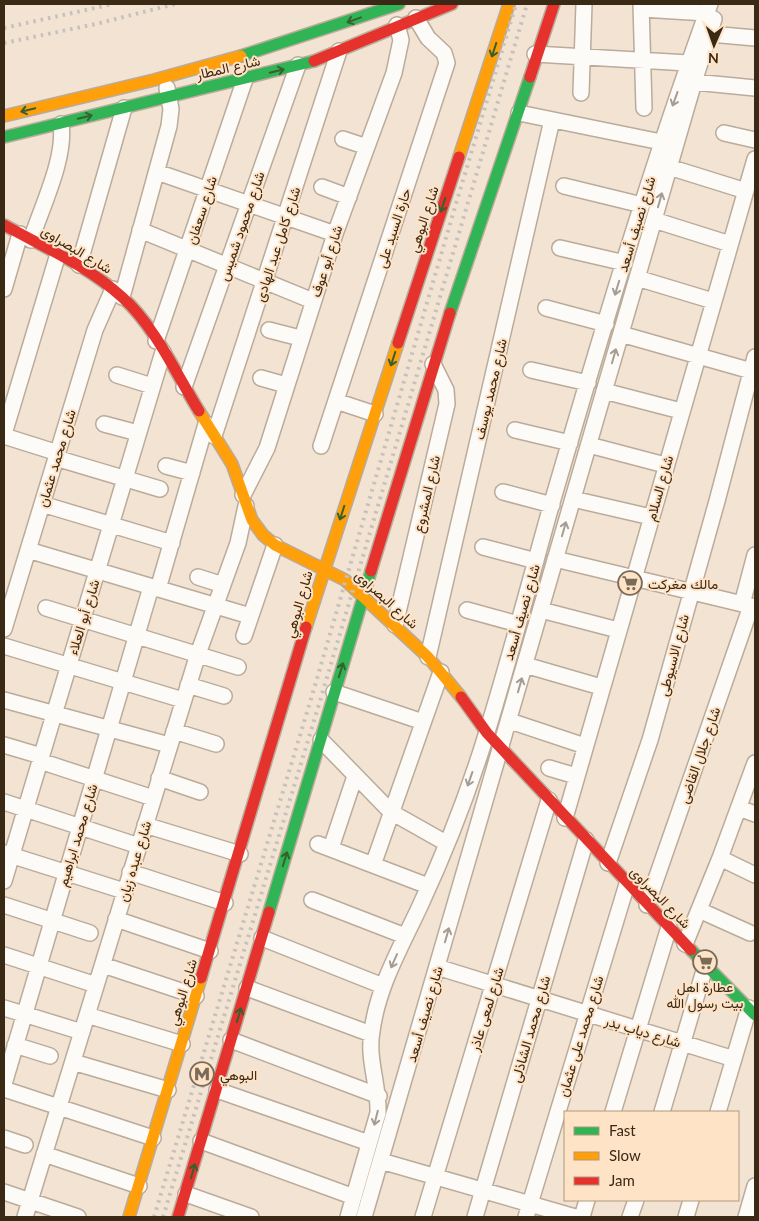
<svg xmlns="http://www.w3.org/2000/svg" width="759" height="1221" font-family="Lato,Vazirmatn,sans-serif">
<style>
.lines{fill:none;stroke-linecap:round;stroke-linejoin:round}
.street-casing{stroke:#baab9a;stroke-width:18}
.fast-casing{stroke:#baab9a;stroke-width:14}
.slow-casing{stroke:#baab9a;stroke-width:14}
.jam-casing{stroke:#baab9a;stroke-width:14}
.street{stroke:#fdfbf8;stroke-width:15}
.fast{stroke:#30b455;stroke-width:11}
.slow{stroke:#ff9f0a;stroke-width:11}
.jam{stroke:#e5322d;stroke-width:11}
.rail{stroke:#c5c1bc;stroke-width:4;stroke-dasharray:2.5 5;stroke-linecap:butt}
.oneway{stroke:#36612f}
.oneway2{stroke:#a59c92}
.labels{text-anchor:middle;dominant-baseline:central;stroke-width:4;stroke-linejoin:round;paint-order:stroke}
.street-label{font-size:14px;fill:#3a2915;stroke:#ffe3c6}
.poi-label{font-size:14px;fill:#3a2915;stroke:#ffe3c6;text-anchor:start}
</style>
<rect width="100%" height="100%" fill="#f2e3d3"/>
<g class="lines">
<g class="street-casing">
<path id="street" d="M 641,4 L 644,108
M 642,9 L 706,13
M 710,34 L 755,38
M 535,54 L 688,63
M 694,82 L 755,88
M 581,93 L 584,4
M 519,113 L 661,142
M 724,133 L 755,140
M 343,139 L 367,147
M 669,167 L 746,191
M 157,172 L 335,234
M 564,186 L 642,205
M 322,187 L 349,197
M 654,220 L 730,244
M 140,230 L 313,301
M 31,240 C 42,206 66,158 61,124
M 560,248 L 625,263
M 79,265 L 124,108
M 637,278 L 713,301
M 4,289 L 20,234
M 122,297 L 169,126 L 171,109 L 167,88
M 546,308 L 606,324
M 269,330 L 300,338
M 621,334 L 755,372
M 156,341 L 245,79
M 531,370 L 588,383
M 117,375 L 152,386
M 261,378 L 286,385
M 184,387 L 298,65
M 604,391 L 681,411
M 336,401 L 375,414
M 104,424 L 138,433
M 515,430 L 570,443
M 4,434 L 58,254
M 4,436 L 58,453
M 214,436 L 339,51
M 589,445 L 665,465
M 321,446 L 447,63 L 444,53 L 428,38 L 416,18
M 56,458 L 160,489
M 166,466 L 192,473
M 503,492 L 552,505
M 243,495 L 267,448 L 335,234 L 394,73 L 401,40 L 397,25
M 573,499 L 651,517
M 42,504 L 172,543
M 483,547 L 536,561
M 28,550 L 250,616
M 555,559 L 755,607
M 198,577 L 223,585
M 158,589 L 206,424
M 742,604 L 755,555
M 46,608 L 238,667
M 467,610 L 518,624
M 541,610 L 618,630
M 395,625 L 447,404 L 446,390 L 433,364
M 4,629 L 95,330 L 113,289
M 244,636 L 275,545
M 4,646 L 183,700
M 428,657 L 552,120
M 525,665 L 601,687
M 188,685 L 224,696
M 334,692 L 423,722
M 4,700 L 169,745
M 510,721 L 585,746
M 174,731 L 216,744
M 321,740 L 391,812 L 446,843
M 4,745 L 41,756
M 40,761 L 153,798
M 549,768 L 576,776
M 159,778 L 200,792
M 4,802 L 139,846
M 739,808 L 755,814
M 565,818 L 755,159
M 145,825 L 240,854
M 318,844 L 428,886
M 331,848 L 355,776
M 4,853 L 124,891
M 720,858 L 755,875
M 608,863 L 650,740 L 717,501 L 755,357
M 373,865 L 441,672
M 130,872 L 225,903
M 4,881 L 163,352
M 312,900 L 405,936
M 4,905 L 90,933
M 647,905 L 751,606
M 699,910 L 750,933
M 116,919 L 210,951
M 262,938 L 383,986
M 685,944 L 720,858 L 755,763
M 4,955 L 96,985
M 103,965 L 196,996
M 437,967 L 734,1059
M 247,988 L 371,1034
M 4,1008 L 82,1032
M 87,1015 L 182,1044
M 231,1040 L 379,1096
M 15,1045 L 50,1056
M 73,1062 L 168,1090
M 4,1084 L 151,587
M 4,1089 L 153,1138
M 217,1090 L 369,1143
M 613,1112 L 669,927
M 662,1112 L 706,964
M 718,1112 L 749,1008
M 4,1138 L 25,1145
M 201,1141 L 354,1197
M 44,1154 L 139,1186
M 381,1161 L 575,1217
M 4,1192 L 78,1217
M 186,1194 L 251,1217
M 25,1217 L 198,654 L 238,543 L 246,506
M 348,1217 L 378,1113 C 379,1085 367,1059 372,1031 C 378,986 401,947 420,906 C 446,850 469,791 487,732 C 510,657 530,581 551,506 C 600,338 650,169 710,4
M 364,1217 L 694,82 L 714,19
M 423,1217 L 549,800
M 475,1217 L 586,840
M 526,1217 L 627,884
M 582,1217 L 587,1200
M 630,1217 L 636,1200
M 686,1217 L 691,1200
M 746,1217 L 755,1186"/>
</g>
<g class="fast-casing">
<path id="fast" d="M 241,56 L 399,4
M 4,137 L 314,61
M 450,313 L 530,77
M 269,912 L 371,571
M 691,950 L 755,1015"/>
</g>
<g class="slow-casing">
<path id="slow" d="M 4,116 L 154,80 L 241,56
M 459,157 L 509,4
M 199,411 L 232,464 L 252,520 L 263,535 L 275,545 L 345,580 L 428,657 L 461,697
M 306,627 L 398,343
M 129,1217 L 201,978"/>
</g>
<g class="jam-casing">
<path id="jam" d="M 314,61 L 452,4
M 530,77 L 554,4
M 4,225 C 44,247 88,266 122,297 C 154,325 177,375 199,411
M 398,343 L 459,157
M 371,571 L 450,313
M 461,697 L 487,733 L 691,950
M 201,978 L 306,627
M 178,1217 L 269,912"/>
</g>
<use href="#street" class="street"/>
<use href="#fast" class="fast"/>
<use href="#slow" class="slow"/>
<use href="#jam" class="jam"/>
<path class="rail" d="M 4,28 L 113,4
M 4,43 L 96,24 L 175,4
M 154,1217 L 311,699 L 455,207 L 516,4
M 163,1217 L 320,701 L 527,4"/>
</g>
<defs><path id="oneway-shaft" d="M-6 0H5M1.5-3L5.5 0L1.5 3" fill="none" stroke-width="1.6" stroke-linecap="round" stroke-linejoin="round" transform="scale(1.25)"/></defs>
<g class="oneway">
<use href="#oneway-shaft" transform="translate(354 20) rotate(160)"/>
<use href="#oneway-shaft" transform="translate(494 50) rotate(108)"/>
<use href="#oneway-shaft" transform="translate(277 71) rotate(-14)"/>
<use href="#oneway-shaft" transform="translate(28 110) rotate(167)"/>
<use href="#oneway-shaft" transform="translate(85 117) rotate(-14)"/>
<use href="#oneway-shaft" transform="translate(443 205) rotate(108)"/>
<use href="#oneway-shaft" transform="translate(393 359) rotate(108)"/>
<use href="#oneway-shaft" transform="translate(342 513) rotate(108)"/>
<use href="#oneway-shaft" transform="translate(341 670) rotate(-73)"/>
<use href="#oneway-shaft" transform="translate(285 859) rotate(-73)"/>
<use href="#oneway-shaft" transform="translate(239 1015) rotate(-73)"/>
<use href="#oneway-shaft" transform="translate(193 1171) rotate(-74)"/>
</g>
<g class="oneway2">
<use href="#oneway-shaft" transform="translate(675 99) rotate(110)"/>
<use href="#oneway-shaft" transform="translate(660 200) rotate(-74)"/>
<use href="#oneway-shaft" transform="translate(617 288) rotate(107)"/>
<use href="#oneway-shaft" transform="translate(614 356) rotate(-74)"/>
<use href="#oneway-shaft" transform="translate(564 529) rotate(-74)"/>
<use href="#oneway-shaft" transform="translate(520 685) rotate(-74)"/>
<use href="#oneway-shaft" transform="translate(470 779) rotate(109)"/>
<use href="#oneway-shaft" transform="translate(447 935) rotate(-74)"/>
<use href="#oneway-shaft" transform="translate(394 961) rotate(114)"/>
<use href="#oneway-shaft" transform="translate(376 1118) rotate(104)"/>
</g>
<defs>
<g id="supermarket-ring" transform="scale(1.25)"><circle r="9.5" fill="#ffe3c6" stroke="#7a6a58" stroke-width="1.5"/><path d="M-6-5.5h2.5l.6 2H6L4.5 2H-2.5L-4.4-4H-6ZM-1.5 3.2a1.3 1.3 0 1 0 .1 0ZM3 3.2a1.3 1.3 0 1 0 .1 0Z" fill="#7a6a58"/></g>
<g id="metro-ring" transform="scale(1.25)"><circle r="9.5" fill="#ffe3c6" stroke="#7a6a58" stroke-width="1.5"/><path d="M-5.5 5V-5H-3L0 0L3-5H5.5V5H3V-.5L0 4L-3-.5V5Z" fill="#7a6a58"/></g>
</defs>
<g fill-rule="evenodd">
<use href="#supermarket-ring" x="630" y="583"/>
<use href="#supermarket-ring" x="705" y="962"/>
<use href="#metro-ring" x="202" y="1074"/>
</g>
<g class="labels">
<g class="street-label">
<text transform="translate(228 67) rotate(-13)">شارع المطار</text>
<text transform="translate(201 210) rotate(-72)">شارع سعفان</text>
<text transform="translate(423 219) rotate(-72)">شارع البوهي</text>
<text transform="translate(636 224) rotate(-73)">شارع نصيف أسعد</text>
<text transform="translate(241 226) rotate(-71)">شارع محمود شميس</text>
<text transform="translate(393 228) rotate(-72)">حارة السيد على</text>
<text transform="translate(277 244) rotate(-72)">شارع كامل عبد الهادى</text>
<text transform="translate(77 249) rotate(31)">شارع البصراوى</text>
<text transform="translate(326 261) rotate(-72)">شارع أبو عوف</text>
<text transform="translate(490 389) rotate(-77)">شارع محمد يوسف</text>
<text transform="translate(56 458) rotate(-73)">شارع محمد عثمان</text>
<text transform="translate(659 488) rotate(-74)">شارع السلام</text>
<text transform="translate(426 494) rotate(-77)">شارع المشروع</text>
<text transform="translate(387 599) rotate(42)">شارع البصراوى</text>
<text transform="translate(298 604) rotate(-74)">شارع البوهي</text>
<text transform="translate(521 612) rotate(-74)">شارع نصيف أسعد</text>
<text transform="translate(83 617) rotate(-73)">شارع أبو العلاء</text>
<text transform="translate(673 655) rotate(-75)">شارع الاسيوطى</text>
<text transform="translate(699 755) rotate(-71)">شارع جلال القاضى</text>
<text transform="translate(77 835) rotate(-73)">شارع محمد ابراهيم</text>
<text transform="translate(134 861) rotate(-73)">شارع عبده زيان</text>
<text transform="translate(661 897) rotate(46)">شارع البصراوى</text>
<text transform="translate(182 992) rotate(-73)">شارع البوهي</text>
<text transform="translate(486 1009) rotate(-73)">شارع لمعى عاذر</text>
<text transform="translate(424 1014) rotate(-74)">شارع نصيف أسعد</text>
<text transform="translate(530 1029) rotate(-74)">شارع محمد الشاذلى</text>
<text transform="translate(643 1031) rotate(17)">شارع دياب بدر</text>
<text transform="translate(580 1036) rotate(-73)">شارع محمد على عثمان</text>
</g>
<g class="poi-label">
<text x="648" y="583">مالك مغركت</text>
<text x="705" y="986" text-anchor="middle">عطارة اهل<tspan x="705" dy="16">بيت رسول الله</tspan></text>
<text x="220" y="1074">البوهي</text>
</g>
</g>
<rect width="759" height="1221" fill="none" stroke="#3a2915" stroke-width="10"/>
<rect x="564" y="1111" width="175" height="90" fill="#ffe3c6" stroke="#b0997f"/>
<rect x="574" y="1127" width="25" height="8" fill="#30b455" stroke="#b0997f"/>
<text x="609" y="1136" font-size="15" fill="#3a2915">Fast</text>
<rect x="574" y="1152" width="25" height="8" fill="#ff9f0a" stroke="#b0997f"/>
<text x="609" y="1161" font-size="15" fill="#3a2915">Slow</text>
<rect x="574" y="1177" width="25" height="8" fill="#e5322d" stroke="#b0997f"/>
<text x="609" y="1186" font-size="15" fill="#3a2915">Jam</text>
<g transform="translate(714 45) rotate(182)" stroke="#ffe3c6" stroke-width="4" paint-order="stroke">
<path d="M0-4L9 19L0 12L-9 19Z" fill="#3a2915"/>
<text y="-8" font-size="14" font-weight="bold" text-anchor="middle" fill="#3a2915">N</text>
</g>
</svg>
